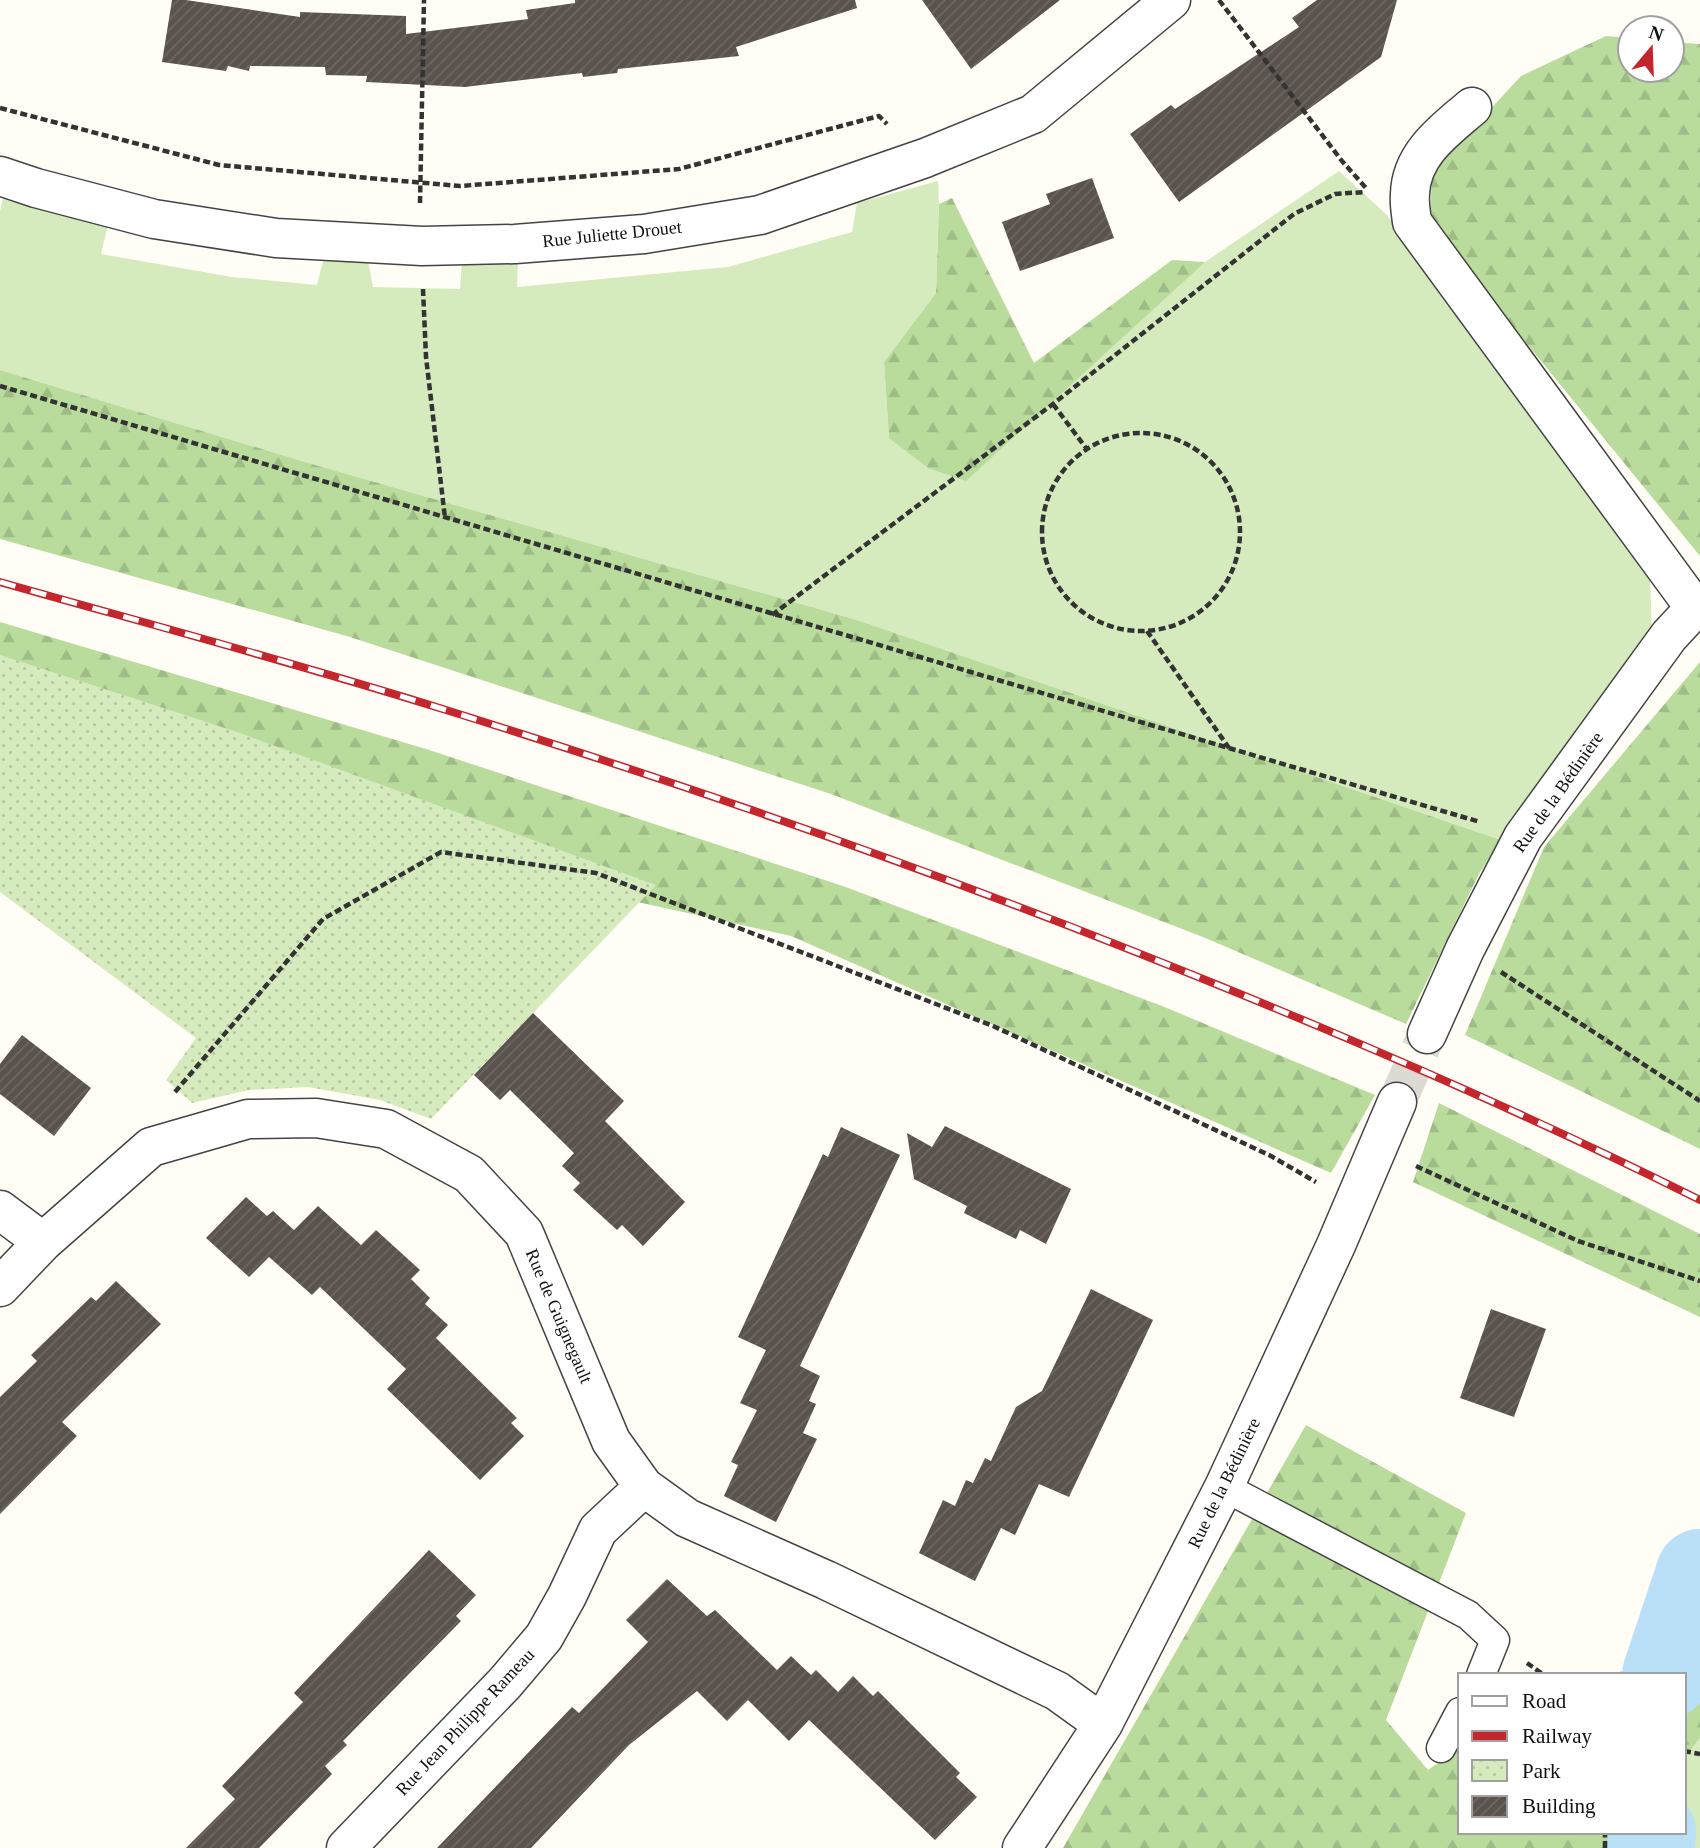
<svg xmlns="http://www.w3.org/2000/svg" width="1700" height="1848" font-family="Georgia,serif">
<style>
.grass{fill:#d5ebbd}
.forest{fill:url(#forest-firs)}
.park{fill:url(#park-dots)}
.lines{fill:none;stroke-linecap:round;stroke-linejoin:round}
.river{stroke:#b9e0f7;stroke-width:88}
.building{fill:url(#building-hatch)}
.minor-tunnel{stroke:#dbdad3;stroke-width:38;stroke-dasharray:38 19;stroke-linecap:butt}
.service-casing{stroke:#444;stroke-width:31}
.minor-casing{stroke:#444;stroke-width:41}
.path{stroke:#333;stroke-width:4.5;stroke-dasharray:7 3.5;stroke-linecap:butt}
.service{stroke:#fff;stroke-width:28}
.minor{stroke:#fff;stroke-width:38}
.rail-casing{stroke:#c4262e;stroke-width:8}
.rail{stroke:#fff;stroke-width:5;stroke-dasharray:16;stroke-linecap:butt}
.labels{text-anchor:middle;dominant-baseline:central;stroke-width:7;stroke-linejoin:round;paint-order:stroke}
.street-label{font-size:18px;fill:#111;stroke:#fff}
</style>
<defs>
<pattern id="forest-firs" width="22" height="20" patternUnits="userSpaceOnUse" patternTransform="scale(1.75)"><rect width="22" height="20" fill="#b9dc9c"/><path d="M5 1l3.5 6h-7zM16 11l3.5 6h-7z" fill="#9ebc85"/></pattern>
<pattern id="park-dots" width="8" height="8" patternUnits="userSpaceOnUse" patternTransform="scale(1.75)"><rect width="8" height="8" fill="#d5ebbd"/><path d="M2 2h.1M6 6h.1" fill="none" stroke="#b6c8a1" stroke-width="1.8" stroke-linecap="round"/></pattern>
<pattern id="building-hatch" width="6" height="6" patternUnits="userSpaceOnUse" patternTransform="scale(1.75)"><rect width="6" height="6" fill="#5a524d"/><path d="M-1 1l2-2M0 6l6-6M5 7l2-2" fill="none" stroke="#6d6662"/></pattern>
</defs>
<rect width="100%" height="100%" fill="#fffdf5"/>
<path class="grass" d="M 1339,171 L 1387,215 L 1628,537 L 1650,579 L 1652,634 L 1501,840 L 857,620 L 312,464 L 0,370 L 0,211 L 3,198 L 108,225 L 101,254 L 232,277 L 317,285 L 324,257 L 368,261 L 373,287 L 460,289 L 462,262 L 518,260 L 517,287 L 728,267 L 852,232 L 857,203 L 938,181 L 939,204 L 936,293 L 884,362 L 889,437 L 928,468 L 1205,262 Z
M 1700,1738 L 1700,1848 L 1625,1848 L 1626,1839 L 1631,1832 L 1684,1832 L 1684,1759 Z"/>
<path class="forest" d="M 1606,36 L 1630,38 L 1630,70 L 1672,70 L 1672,42 L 1700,44 L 1700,556 L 1430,225 L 1432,172 L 1521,76 Z
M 952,198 L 1034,363 L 1172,260 L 1205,262 L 966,481 L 928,468 L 889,438 L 884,362 L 936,293 L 939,204 Z
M 0,370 L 312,464 L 857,620 L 1501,840 L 1479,874 L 1406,1024 L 1203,937 L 831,794 L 350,637 L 0,539 Z
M 0,622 L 426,749 L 843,886 L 1162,1006 L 1375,1095 L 1331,1173 L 791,936 L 425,855 L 0,842 Z
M 1700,662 L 1700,1149 L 1465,1035 L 1544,847 Z
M 1439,1103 L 1700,1234 L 1700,1317 L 1413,1182 Z
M 1306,1425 L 1466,1513 L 1386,1720 L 1428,1770 L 1460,1748 L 1460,1832 L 1631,1832 L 1626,1839 L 1625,1848 L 1063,1848 Z
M 1650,1663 L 1669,1675 L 1609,1675 Z
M 1684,1684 L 1700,1694 L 1700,1738 L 1684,1759 Z"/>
<path class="park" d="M 0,655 L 234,731 L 656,885 L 431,1119 L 380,1100 L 308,1087 L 249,1090 L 192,1103 L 166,1080 L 196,1038 L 0,892 Z"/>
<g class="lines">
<path class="river" d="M 1666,1675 L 1700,1573
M 1651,1848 L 1652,1832"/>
</g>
<path class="building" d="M 172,0 L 186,0 L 300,17 L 300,12 L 406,16 L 406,34 L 528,19 L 526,10 L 575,3 L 575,0 L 855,0 L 857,8 L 736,47 L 739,56 L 618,69 L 617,73 L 583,77 L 582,73 L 465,87 L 366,82 L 367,76 L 326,75 L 325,67 L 250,66 L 249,71 L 228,66 L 226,71 L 162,62 Z
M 922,0 L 1060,0 L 971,69 Z
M 1317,0 L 1397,0 L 1381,57 L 1179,202 L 1130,134 L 1171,105 L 1175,109 L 1299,27 L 1292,18 Z
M 1092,178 L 1114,238 L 1020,271 L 1002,222 L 1050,204 L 1046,194 Z
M 533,1013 L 624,1101 L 605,1121 L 685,1202 L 643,1246 L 622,1225 L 617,1230 L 573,1190 L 580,1183 L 562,1166 L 574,1153 L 510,1090 L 500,1100 L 474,1075 Z
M 22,1035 L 91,1088 L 54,1136 L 0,1094 L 0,1064 Z
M 945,1126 L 1071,1189 L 1046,1244 L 1020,1230 L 1016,1239 L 964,1213 L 967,1206 L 914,1179 L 907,1133 L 932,1147 Z
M 841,1127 L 900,1155 L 800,1366 L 820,1376 L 809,1401 L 816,1404 L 803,1433 L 817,1439 L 776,1522 L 724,1496 L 738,1465 L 731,1462 L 757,1410 L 740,1403 L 766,1350 L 738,1337 L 823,1154 L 828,1157 Z
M 246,1197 L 267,1216 L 273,1211 L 294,1230 L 318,1206 L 361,1245 L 376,1230 L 420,1270 L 411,1279 L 430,1298 L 425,1304 L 448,1325 L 436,1338 L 517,1418 L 511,1423 L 524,1436 L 480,1480 L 387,1389 L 406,1369 L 320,1287 L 312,1295 L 269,1257 L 249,1277 L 206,1238 Z
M 116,1281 L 161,1324 L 62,1422 L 77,1436 L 0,1514 L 0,1397 L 37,1361 L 31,1355 L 91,1297 L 96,1301 Z
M 1091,1289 L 1153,1320 L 1069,1497 L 1039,1484 L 1015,1535 L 1001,1528 L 975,1581 L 919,1553 L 943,1500 L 955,1506 L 966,1480 L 973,1483 L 985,1458 L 991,1461 L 1016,1407 L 1042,1391 Z
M 1491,1309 L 1546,1329 L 1514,1417 L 1460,1398 Z
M 429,1550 L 476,1595 L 456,1616 L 461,1621 L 343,1741 L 347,1745 L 325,1766 L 332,1774 L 259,1848 L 186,1848 L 235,1799 L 222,1786 L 303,1702 L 294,1693 Z
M 667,1579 L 707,1616 L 715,1610 L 777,1670 L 791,1656 L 811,1675 L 816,1670 L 838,1692 L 853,1676 L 873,1696 L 878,1691 L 960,1773 L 956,1777 L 977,1797 L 935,1840 L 809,1720 L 789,1741 L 748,1700 L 727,1721 L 697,1691 L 629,1745 L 531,1848 L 437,1848 L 572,1707 L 579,1713 L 648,1642 L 626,1620 Z"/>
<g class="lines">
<path class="minor-tunnel" d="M 1397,1102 L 1427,1034"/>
<g class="service-casing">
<path id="service" d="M 1224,1487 L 1468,1615 L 1495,1640 L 1481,1675
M 1441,1748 L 1460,1712"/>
</g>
<g class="minor-casing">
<path id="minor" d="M 1472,107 C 1445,130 1411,154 1410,194 C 1409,203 1411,213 1412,222 L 1695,608
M 0,176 L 36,188 L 154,219 L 276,238 L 422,246 L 515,244 L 644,234 L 760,215 L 925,158 L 1033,114 L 1171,0
M 1427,1034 L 1465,949 L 1523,837 L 1669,636 L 1695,608 L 1700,606
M 0,1210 L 43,1242
M 0,1287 L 43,1242 L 151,1147 L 248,1119 L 316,1118 L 386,1129 L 469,1174 L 524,1233 L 611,1441 L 644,1487 L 687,1518 L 826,1580 L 1057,1691 L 1103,1724
M 346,1848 L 505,1683 L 544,1637 L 567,1596 L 598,1530 L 644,1487
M 1022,1848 L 1103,1724 L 1224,1487 L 1336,1245 L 1397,1102"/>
</g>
<path class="path" d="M 1219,0 L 1342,161 L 1366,188
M 0,108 L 219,165 L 460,186 L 679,169 L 879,116 L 887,124
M 420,203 L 424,0
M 423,289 L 426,357 L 445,518
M 0,386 L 1480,822
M 1053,404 L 1086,448
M1042 532a99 99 0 1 1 198 0a99 99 0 1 1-198 0Z
M 772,615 L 1053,404 L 1294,214 L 1335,194 L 1365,192
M 1147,631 L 1229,748
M 1501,972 L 1700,1101
M 175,1092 L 323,919 L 441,852 L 596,873 L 993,1026 L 1271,1156 L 1316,1182
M 1416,1166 L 1578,1241 L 1700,1281
M 1527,1663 L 1544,1675
M 1684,1751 L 1700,1754
M 1605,1848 L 1605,1832"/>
<use href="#service" class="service"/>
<use href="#minor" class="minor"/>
<g class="rail-casing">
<path id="rail" d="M 0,582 C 149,624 299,664 446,710 C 707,791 965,882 1218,985 C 1381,1051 1542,1121 1700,1200"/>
</g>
<use href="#rail" class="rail"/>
</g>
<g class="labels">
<g class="street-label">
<text transform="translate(612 234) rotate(-6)">Rue Juliette Drouet</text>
<text transform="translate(1558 792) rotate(-55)">Rue de la Bédinière</text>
<text transform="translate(559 1316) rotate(67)">Rue de Guignegault</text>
<text transform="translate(1224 1483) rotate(-64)">Rue de la Bédinière</text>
<text transform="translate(465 1722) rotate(-47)">Rue Jean Philippe Rameau</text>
</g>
</g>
<rect x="1458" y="1673" width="228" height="161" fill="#ffffff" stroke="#a0a0a0" stroke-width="2"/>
<rect x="1472" y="1696" width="35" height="10" fill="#ffffff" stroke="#a0a0a0" stroke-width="2"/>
<text x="1522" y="1708" font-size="21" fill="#111111">Road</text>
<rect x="1472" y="1731" width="35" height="10" fill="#c4262e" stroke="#a0a0a0" stroke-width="2"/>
<text x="1522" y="1743" font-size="21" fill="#111111">Railway</text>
<rect x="1472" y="1760" width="35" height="21" fill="url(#park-dots)" stroke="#a0a0a0" stroke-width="2"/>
<text x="1522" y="1778" font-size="21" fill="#111111">Park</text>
<rect x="1472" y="1796" width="35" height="21" fill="url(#building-hatch)" stroke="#a0a0a0" stroke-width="2"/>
<text x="1522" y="1813" font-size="21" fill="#111111">Building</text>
<g transform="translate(1651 49) rotate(19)"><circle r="33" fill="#ffffff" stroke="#a0a0a0" stroke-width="2"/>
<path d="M0-5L12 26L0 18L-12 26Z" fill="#c4262e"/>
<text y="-10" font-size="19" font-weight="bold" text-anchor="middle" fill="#111111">N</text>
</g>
</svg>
